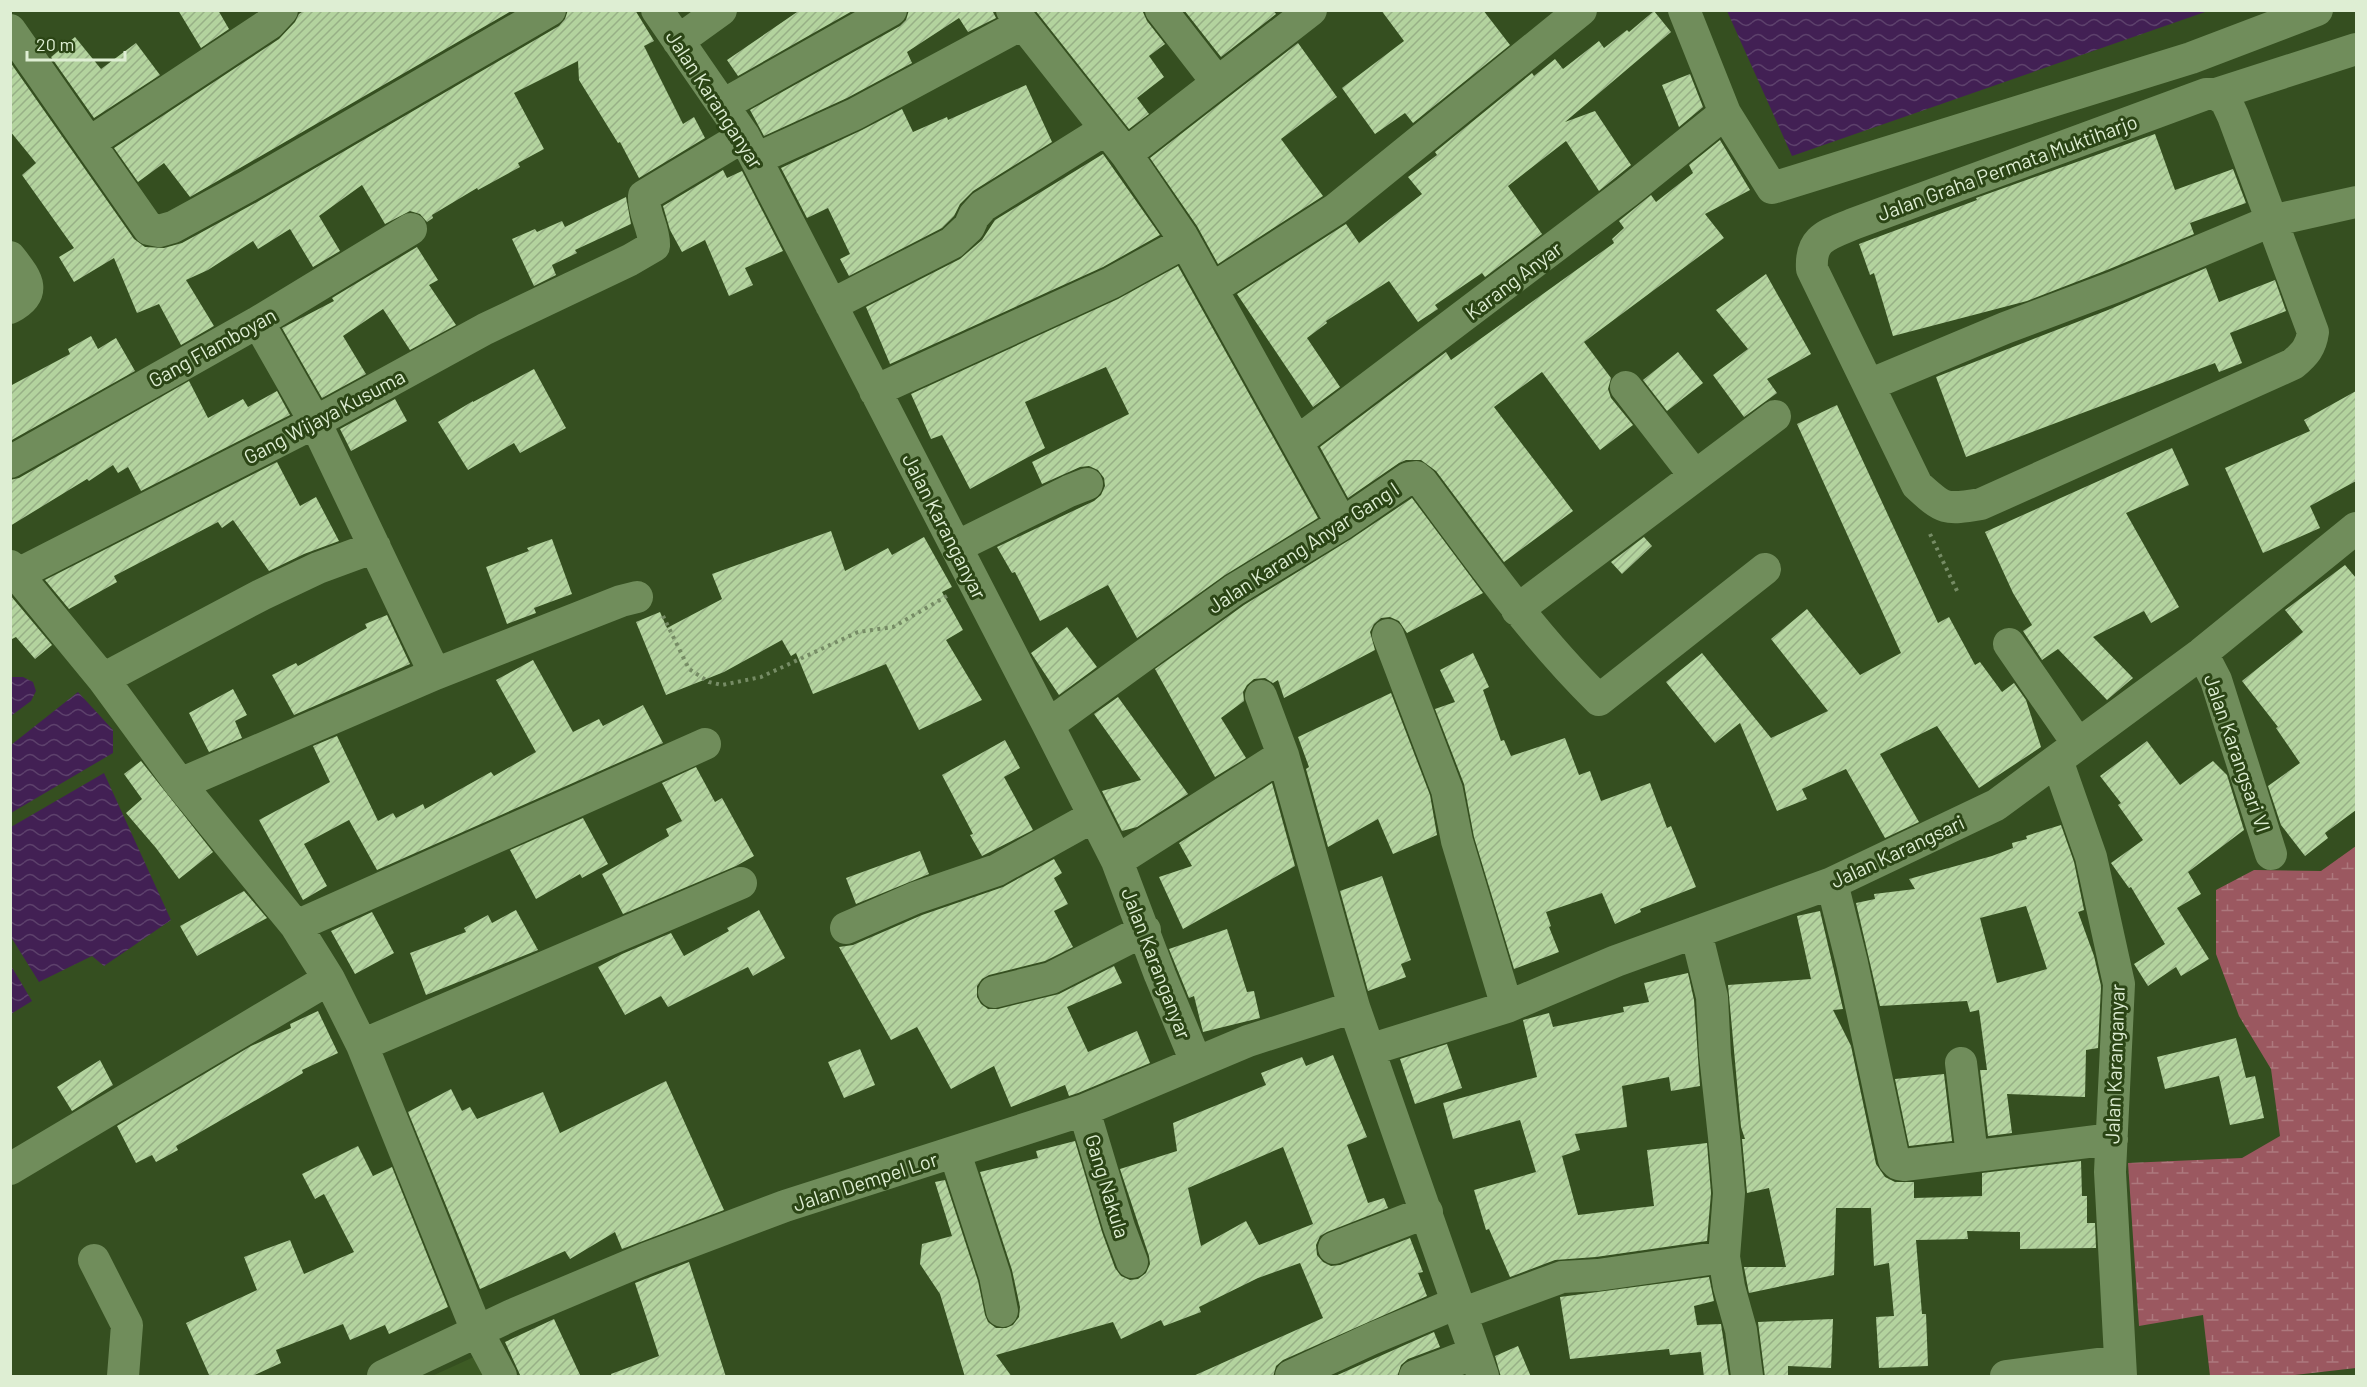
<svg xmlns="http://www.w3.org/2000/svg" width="2367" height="1387" font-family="Barlow,sans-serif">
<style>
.built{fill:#3d5b24}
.wetland{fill:url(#wetland-marsh)}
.water{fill:url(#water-waves)}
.building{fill:url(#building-hatch);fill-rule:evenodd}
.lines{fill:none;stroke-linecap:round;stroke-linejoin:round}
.path{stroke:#768c65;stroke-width:4;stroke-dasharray:3 4.5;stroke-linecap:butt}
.minor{stroke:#708d5b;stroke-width:32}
.labels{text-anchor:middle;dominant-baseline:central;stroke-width:6;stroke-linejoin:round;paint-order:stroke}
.street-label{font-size:20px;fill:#deeed3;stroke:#2b4515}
</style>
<defs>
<pattern id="wetland-marsh" width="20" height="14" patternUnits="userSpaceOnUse" patternTransform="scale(1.5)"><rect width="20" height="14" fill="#9b5860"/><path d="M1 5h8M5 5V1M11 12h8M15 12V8" fill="none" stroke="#ad787d"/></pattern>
<pattern id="water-waves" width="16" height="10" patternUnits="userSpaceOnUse" patternTransform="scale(1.5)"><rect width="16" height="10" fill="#422054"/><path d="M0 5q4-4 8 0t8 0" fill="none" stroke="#5d416c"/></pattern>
<pattern id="building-hatch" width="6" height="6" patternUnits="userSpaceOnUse" patternTransform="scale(1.5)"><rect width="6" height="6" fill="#b3d39e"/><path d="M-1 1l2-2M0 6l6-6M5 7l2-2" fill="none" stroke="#97b086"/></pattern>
</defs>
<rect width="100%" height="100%" fill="#354f20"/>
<path class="built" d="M 478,1355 L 489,1376 L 432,1376 Z"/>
<path class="wetland" d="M 2356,846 L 2356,1368 L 2286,1376 L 2210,1376 L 2203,1315 L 2139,1326 L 2128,1163 L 2242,1158 L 2280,1136 L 2271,1069 L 2239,1016 L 2216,954 L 2216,890 L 2254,870 L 2321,871 Z"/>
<path class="water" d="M 1727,11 L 2208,11 L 1792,156 Z
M 11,677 L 23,677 L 33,682 L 36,691 L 31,701 L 11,716 Z
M 78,692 L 113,730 L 113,753 L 11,813 L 11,745 Z
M 104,773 L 171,920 L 104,966 L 92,956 L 39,982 L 11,937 L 11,827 Z
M 10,964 L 32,1001 L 11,1014 L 10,1014 Z"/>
<path class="building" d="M 178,10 L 218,10 L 229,29 L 201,48 Z
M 305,10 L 513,10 L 190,197 L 164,163 L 138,182 L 114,148 L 279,39 L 295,22 L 299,14 Z
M 568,10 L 635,10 L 654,41 L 644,46 L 683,124 L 694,117 L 705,138 L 639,178 L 620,142 L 618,143 L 579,80 L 578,61 L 514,93 L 544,149 L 518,163 L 520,167 L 478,190 L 477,188 L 432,215 L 433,218 L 427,222 L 420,214 L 410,211 L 385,224 L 362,185 L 319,216 L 340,251 L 313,267 L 290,229 L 258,249 L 253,241 L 208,270 L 186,280 L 214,326 L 181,345 L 159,304 L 137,313 L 114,258 L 74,282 L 59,257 L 74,248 L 22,175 L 36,163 L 10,131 L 10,62 L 134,239 L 145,247 L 164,248 L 182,243 L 257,202 L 559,26 L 565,19 Z
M 800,10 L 854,10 L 738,76 L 727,60 Z
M 909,10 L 992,10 L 996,18 L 968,32 L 959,18 L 907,52 L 912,63 L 847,98 L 764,136 L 750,110 L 900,26 L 906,20 Z
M 1035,10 L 1142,10 L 1147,21 L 1165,44 L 1149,56 L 1164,77 L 1137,98 L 1149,114 L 1129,129 Z
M 1184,10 L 1273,10 L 1276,14 L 1221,57 Z
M 1381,10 L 1483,10 L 1510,45 L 1413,123 L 1405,113 L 1375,134 L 1342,88 L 1404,41 Z
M 1654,11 L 1671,32 L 1565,122 L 1595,111 L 1631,165 L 1599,191 L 1566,141 L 1508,186 L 1542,234 L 1485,277 L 1482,273 L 1435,305 L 1438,309 L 1418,322 L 1389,281 L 1326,321 L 1327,323 L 1307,338 L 1340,387 L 1313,407 L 1237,294 L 1346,224 L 1359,243 L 1422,194 L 1408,177 L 1437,155 L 1435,152 L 1532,73 L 1534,76 L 1555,59 L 1563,69 L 1599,41 L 1604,48 L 1627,30 L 1629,32 Z
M 75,37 L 101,69 L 136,43 L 160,75 L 94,118 L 51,57 Z
M 1298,43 L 1337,97 L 1281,139 L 1323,196 L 1218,264 L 1197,226 L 1150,158 Z
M 1690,74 L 1703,107 L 1679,127 L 1662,85 Z
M 1026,85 L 1052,142 L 973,191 L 960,204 L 954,216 L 942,228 L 849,276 L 840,259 L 850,254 L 828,208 L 807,218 L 781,168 L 862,130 L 902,109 L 913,132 L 947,117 L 948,120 Z
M 2155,134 L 2175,190 L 2233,169 L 2246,203 L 2190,223 L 2194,234 L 2107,270 L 2027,301 L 1893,336 L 1874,273 L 1870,275 L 1859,244 L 1977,200 L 1976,198 Z
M 1720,140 L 1750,190 L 1705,214 L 1724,238 L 1584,342 L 1611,378 L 1608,389 L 1611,398 L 1633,425 L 1600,450 L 1542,372 L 1494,407 L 1573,511 L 1504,562 L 1436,471 L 1421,460 L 1406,460 L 1399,463 L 1348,498 L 1320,447 L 1446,352 L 1451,360 L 1614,243 L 1612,239 L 1624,228 L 1619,221 L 1651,195 L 1656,202 L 1693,173 L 1689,165 Z
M 1103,154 L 1160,235 L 1103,267 L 890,364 L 866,307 L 960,259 L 982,240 L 995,220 Z
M 723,170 L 727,178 L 742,171 L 783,251 L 745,268 L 753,285 L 729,296 L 705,240 L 682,252 L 670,230 L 663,206 Z
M 626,197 L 631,224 L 575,250 L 577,253 L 552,265 L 556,275 L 534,286 L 512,239 L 535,229 L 537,232 L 562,221 L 565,227 Z
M 417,247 L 438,280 L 429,285 L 456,325 L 410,350 L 383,309 L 343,336 L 366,374 L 322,398 L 282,328 L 334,301 L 332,298 Z
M 1178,266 L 1318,518 L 1225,575 L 1137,638 L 1108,585 L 1040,621 L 1015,572 L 1012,573 L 997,547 L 1094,501 L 1101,495 L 1105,486 L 1104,478 L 1098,470 L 1089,466 L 1080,467 L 1042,484 L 1032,462 L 1129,414 L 1106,367 L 1025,402 L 1045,448 L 970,489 L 942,435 L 931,439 L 911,394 L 1118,299 Z
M 2206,268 L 2219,302 L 2275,280 L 2286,311 L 2230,333 L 2242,363 L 2219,372 L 2215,363 L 1966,457 L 1936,377 L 2108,310 Z
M 1766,274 L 1811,354 L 1767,379 L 1777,393 L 1744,417 L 1713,375 L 1748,349 L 1716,310 Z
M 91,336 L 98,349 L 116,338 L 135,371 L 10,441 L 10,386 L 70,354 L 68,349 Z
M 1678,352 L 1703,383 L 1667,411 L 1643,380 Z
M 534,369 L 566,428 L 520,453 L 514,443 L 468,470 L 438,422 L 473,401 L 473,402 Z
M 189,381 L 208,418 L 243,399 L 248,407 L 277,391 L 290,415 L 141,491 L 128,467 L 118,473 L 113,465 L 89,481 L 87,479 L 10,526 L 10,480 L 19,478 Z
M 2356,391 L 2356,481 L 2310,506 L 2320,528 L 2263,553 L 2225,468 L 2310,431 L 2304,420 Z
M 395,399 L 407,421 L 351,451 L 340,429 Z
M 1837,405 L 1938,623 L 1949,617 L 1975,665 L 1980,662 L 2002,692 L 2014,683 L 2026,700 L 2041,747 L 1979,788 L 1937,726 L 1880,754 L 1919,822 L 1885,838 L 1846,769 L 1802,789 L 1807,799 L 1777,811 L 1740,723 L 1715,743 L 1666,682 L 1702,653 L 1771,738 L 1828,711 L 1771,639 L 1807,609 L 1860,675 L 1901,653 L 1797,424 Z
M 2172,448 L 2189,485 L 2126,513 L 2179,607 L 2151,623 L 2144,611 L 2093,637 L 2133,678 L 2107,700 L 2058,649 L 2042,660 L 2023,631 L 2032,625 L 2013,593 L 1985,532 Z
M 277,462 L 300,506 L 316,497 L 339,541 L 304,554 L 269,571 L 233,520 L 222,528 L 218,522 L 114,576 L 117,582 L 69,609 L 45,580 Z
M 1412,498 L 1483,593 L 1407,633 L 1399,621 L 1390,617 L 1381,618 L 1374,624 L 1370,632 L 1375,650 L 1284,698 L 1278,680 L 1273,683 L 1265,678 L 1254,679 L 1247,685 L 1243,692 L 1244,701 L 1221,718 L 1246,758 L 1215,777 L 1155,669 L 1244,605 L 1351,539 Z
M 831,531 L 845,571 L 888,548 L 892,555 L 924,537 L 952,587 L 942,592 L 963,630 L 946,640 L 982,700 L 919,730 L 886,664 L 813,694 L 796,653 L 791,656 L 782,640 L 724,672 L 666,695 L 636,622 L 660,612 L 667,628 L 722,599 L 712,574 Z
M 1644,537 L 1652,546 L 1622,574 L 1611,562 Z
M 552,539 L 572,594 L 534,608 L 536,613 L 507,624 L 486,567 L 529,551 L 527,548 Z
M 2345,565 L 2356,578 L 2356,810 L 2325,833 L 2328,838 L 2305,856 L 2281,825 L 2268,786 L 2300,763 L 2276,728 L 2278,727 L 2242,681 L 2303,632 L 2285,610 Z
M 10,595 L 52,645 L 35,659 L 16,637 L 10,640 Z
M 387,615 L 410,664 L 294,715 L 272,675 L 296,663 L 298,666 L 367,628 L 365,624 Z
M 1067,627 L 1097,667 L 1059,695 L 1031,653 Z
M 1473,653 L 1489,687 L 1483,690 L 1501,741 L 1504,740 L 1511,756 L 1565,738 L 1579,775 L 1590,771 L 1601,801 L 1650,783 L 1667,828 L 1671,826 L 1696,887 L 1640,909 L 1641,912 L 1615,924 L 1602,893 L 1546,912 L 1551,926 L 1549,927 L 1559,952 L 1514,969 L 1474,837 L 1464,784 L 1435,709 L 1455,702 L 1440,670 Z
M 533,660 L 573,732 L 599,719 L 603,726 L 643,705 L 663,743 L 377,870 L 349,820 L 304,844 L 327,886 L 303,900 L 259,820 L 330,782 L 313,746 L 337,736 L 378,821 L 393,813 L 396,818 L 423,804 L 425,809 L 491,772 L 494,776 L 536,752 L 496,680 Z
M 233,689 L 247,715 L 235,721 L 242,738 L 209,752 L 189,713 Z
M 1391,693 L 1430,795 L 1437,835 L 1393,854 L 1378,819 L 1328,847 L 1306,769 L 1309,767 L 1298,737 Z
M 1118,697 L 1188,794 L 1137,827 L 1122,831 L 1102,791 L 1141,780 L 1094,714 Z
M 1005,740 L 1020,768 L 1004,777 L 1033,830 L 982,856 L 970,835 L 973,834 L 942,775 Z
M 2147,741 L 2180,785 L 2213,761 L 2227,775 L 2244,830 L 2188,872 L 2201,894 L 2177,908 L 2209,959 L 2181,976 L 2176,967 L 2148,986 L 2134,964 L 2165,944 L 2131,887 L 2129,888 L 2111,863 L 2143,840 L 2118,805 L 2121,803 L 2100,776 Z
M 141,761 L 213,852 L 179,879 L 156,848 L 126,813 L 142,799 L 124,774 Z
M 696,767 L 715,802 L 722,798 L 754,856 L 736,866 L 623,914 L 602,874 L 669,836 L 666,829 L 682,821 L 662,783 Z
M 1272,783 L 1295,866 L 1183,929 L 1159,877 L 1192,866 L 1179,843 Z
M 583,818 L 608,864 L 582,878 L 580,874 L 536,899 L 510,850 Z
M 2061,825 L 2074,862 L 2084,910 L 2078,912 L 2094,956 L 2101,986 L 2098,1048 L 2086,1050 L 2085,1097 L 2007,1094 L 2012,1133 L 1988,1136 L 1980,1070 L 1987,1070 L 1979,1010 L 1970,1012 L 1967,1001 L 1880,1006 L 1856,903 L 1875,899 L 1874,894 L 1915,889 L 1909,879 L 1992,856 L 2013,848 L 2012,843 L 2027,839 L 2026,836 ZM 2026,906 L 2047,969 L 1997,983 L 1980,918 Z
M 920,851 L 929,874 L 856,904 L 846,878 Z
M 1054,859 L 1062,873 L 1054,878 L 1068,904 L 1054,911 L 1073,947 L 1045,961 L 989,975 L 982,979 L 977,986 L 977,997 L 981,1004 L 988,1009 L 998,1009 L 1059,994 L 1114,966 L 1122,983 L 1067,1007 L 1088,1052 L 1137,1031 L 1150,1063 L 1078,1093 L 1069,1096 L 1065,1085 L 1011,1107 L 994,1066 L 951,1089 L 917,1027 L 891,1040 L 839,947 L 853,945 L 922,915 L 1003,887 Z
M 1382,876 L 1411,960 L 1401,964 L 1406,977 L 1368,991 L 1340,891 Z
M 244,891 L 267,918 L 197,956 L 180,926 Z
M 516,910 L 538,950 L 426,995 L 410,953 L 466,932 L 464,928 L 488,915 L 492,923 Z
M 759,910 L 785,958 L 753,976 L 748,967 L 668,1007 L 661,996 L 625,1015 L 598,967 L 622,954 L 671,933 L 684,956 L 729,931 L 727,928 Z
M 1820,911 L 1843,1009 L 1833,1010 L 1851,1046 L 1876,1164 L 1885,1177 L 1895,1182 L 1914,1182 L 1914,1198 L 1982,1196 L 1982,1173 L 2081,1161 L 2082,1196 L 2087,1196 L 2087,1223 L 2095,1223 L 2096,1248 L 2020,1249 L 2020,1232 L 1967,1231 L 1968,1239 L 1916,1240 L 1922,1314 L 1926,1314 L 1928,1366 L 1879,1368 L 1876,1317 L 1894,1316 L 1889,1263 L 1874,1266 L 1871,1208 L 1836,1208 L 1834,1275 L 1749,1293 L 1747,1283 L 1744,1267 L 1786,1267 L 1769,1188 L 1747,1193 L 1742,1139 L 1745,1139 L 1741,1127 L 1728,985 L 1811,979 L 1797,916 Z
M 372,912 L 394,953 L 355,974 L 331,931 Z
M 1227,929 L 1247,992 L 1254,991 L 1260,1018 L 1203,1032 L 1194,996 L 1189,998 L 1169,949 Z
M 1688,973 L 1694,1000 L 1700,1086 L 1671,1091 L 1669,1077 L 1622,1086 L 1627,1127 L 1575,1134 L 1580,1150 L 1562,1156 L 1578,1215 L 1654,1206 L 1647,1150 L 1707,1143 L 1711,1193 L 1707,1241 L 1596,1257 L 1555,1260 L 1510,1277 L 1489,1229 L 1486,1230 L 1474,1190 L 1536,1172 L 1520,1120 L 1453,1139 L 1443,1103 L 1537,1077 L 1523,1020 L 1549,1013 L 1553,1027 L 1624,1012 L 1623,1007 L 1649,1002 L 1644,983 Z
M 318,1011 L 338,1053 L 302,1070 L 303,1073 L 176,1146 L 178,1150 L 156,1162 L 152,1155 L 136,1163 L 117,1126 L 251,1046 L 291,1028 L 290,1024 Z
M 2236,1038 L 2246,1078 L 2255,1076 L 2264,1118 L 2230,1125 L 2219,1076 L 2165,1089 L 2157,1057 Z
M 1447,1044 L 1462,1088 L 1415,1104 L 1400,1059 Z
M 860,1049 L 875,1085 L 844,1098 L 828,1062 Z
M 1333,1055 L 1367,1137 L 1347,1145 L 1368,1203 L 1384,1198 L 1388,1208 L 1327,1232 L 1320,1236 L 1316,1245 L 1317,1255 L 1323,1262 L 1331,1266 L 1340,1265 L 1410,1238 L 1423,1272 L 1418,1273 L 1427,1296 L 1283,1360 L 1276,1366 L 1273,1377 L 1191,1377 L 1323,1318 L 1300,1263 L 1258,1278 L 1199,1307 L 1201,1312 L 1164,1326 L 1161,1320 L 1121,1339 L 1113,1322 L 996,1355 L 1012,1377 L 965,1377 L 940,1294 L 920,1264 L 922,1244 L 952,1236 L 935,1182 L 945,1180 L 978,1281 L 985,1315 L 988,1322 L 996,1328 L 1006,1328 L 1013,1325 L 1019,1317 L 1020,1307 L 1012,1270 L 980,1172 L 1038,1158 L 1036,1151 L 1075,1141 L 1102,1232 L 1115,1268 L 1121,1276 L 1130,1280 L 1138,1279 L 1146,1273 L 1150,1264 L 1149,1256 L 1120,1169 L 1177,1151 L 1173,1123 L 1266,1085 L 1261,1073 L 1302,1057 L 1306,1066 ZM 1283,1147 L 1313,1224 L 1259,1245 L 1246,1221 L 1201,1246 L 1188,1188 Z
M 100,1060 L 113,1085 L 72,1111 L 57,1087 Z
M 1944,1074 L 1952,1141 L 1909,1146 L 1895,1079 Z
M 666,1081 L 724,1210 L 622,1249 L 615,1232 L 570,1259 L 565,1251 L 480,1289 L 408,1112 L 451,1089 L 462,1111 L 470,1107 L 477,1119 L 543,1092 L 560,1133 Z
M 358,1146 L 373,1176 L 392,1167 L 448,1307 L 389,1334 L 385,1325 L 350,1340 L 343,1324 L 276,1350 L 281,1363 L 250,1377 L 210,1377 L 186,1323 L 257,1290 L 244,1257 L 290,1240 L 304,1274 L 354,1252 L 324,1194 L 315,1199 L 302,1174 Z
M 689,1262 L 726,1377 L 612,1377 L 611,1374 L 659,1356 L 635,1283 Z
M 1709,1277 L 1714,1301 L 1694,1306 L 1697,1325 L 1721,1324 L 1729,1377 L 1704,1377 L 1701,1352 L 1670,1355 L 1669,1349 L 1570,1359 L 1560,1297 Z
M 554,1319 L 581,1377 L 521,1377 L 505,1342 Z
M 1833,1319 L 1831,1368 L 1788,1366 L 1788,1377 L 1765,1377 L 1758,1322 Z
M 1434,1332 L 1440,1347 L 1408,1359 L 1401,1365 L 1397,1377 L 1333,1377 Z
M 1518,1346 L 1531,1377 L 1501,1377 L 1495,1356 Z"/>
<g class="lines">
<path class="path" d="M 1930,534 L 1958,593
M 663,616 L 689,669 L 709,682 L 722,685 L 761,677 L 858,632 L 893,627 L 947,596"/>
<path class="minor" d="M 657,10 L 744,136 L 1048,725 L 1117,861 L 1160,975 L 1196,1062
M 1012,10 L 1126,154 L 1182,236 L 1342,524
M 1161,10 L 1217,82
M 1684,10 L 1725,113 L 1772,188 L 2191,58 L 2317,10
M 10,30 L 149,229 L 159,231 L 173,227 L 248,186 L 550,10
M 678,41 L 721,10
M 2206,94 L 2216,94 L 2226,101 L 2233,116 L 2313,332 C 2311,347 2305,354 2293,364 L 1981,504 C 1945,510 1944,510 1917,485 L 1812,269 C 1810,238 1827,235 1853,224 Z
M 2216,94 L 2356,49
M 723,105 L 891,10
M 89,143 L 269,24 L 282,10
M 1126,154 L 1311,10
M 756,159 L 855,114 L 1022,24
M 10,257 C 25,277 40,292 10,308
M 1212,289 L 1336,209 L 1581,10
M 831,305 L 952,243 L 969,227 L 974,216 L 983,206 L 1106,129
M 258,322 L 315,422 L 435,674
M 1869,385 L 2005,328 L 2114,287 L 2271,221 L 2356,202
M 1626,387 L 1695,476
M 875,391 L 1111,283 L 1185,242
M 1297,442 L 1627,192 L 1725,113
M 10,462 L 258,322 L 411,229
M 956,547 L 1069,491 L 1087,484
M 10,566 L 103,679 L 180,784 L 296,926 L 329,979 L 362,1045 L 477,1331 L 501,1376
M 18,574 L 308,426 L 485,329 L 630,260 L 654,246 C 655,229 643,214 644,196 L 744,136
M 1517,610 L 1775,416
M 1388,635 L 1447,790 L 1457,841 L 1507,1007
M 2009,644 L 2078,744
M 2202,653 L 2216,680 L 2271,854
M 103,679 L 261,595 L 318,568 L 375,547
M 1261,696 L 1283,755 L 1354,1007 L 1483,1376
M 1048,725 L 1234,590 L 1342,524 L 1409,478 L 1416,477 L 1422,482 C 1478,557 1532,634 1599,700 L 1765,569
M 2057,760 L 2091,857 L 2119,984 L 2110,1172 L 2121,1376
M 180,784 L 435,674 L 621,601 L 637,597
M 1117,861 L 1283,755
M 1832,883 L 1852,963 L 1894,1160 L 1898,1164 L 1904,1165 L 2112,1139
M 296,926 L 705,744
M 846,928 L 915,898 L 997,870 L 1094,816
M 1696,932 L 1712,997 L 1715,1055 L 1724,1137 L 1729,1193 L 1724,1257 L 1729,1287 L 1741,1330 L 1747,1376
M 994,992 L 1051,978 L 1145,930
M 362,1045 L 741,883
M 1369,1050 L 1507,1007 L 1616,961 L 1832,883 L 1996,805 L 2202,653 L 2356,528
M 1961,1063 L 1972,1156
M 1084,1110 L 1119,1227 L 1132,1262
M 955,1153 L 995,1276 L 1002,1311
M 10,1169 L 329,979
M 1334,1248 L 1427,1212
M 94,1260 L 127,1325 L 123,1376
M 1461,1314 L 1562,1277 L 1598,1275 L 1724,1257
M 383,1376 L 512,1315 L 645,1259 L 785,1206 L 1084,1110 L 1248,1041 L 1354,1007
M 1291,1376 L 1371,1339 L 1457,1303
M 1415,1376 L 1475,1353
M 2006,1376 L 2120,1361"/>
</g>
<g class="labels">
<g class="street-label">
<text transform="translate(715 99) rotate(57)">Jalan Karanganyar</text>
<text transform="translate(2007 167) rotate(-20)">Jalan Graha Permata Muktiharjo</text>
<text transform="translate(1513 280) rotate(-37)">Karang Anyar</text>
<text transform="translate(212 347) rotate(-29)">Gang Flamboyan</text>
<text transform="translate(324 416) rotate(-28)">Gang Wijaya Kusuma</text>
<text transform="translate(945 526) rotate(63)">Jalan Karanganyar</text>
<text transform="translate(1303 547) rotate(-33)">Jalan Karang Anyar Gang I</text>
<text transform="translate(2238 753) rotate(71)">Jalan Karangsari VI</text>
<text transform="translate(1897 851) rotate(-25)">Jalan Karangsari</text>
<text transform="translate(1157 963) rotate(69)">Jalan Karanganyar</text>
<text transform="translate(2114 1064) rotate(-88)">Jalan Karanganyar</text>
<text transform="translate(865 1181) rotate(-18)">Jalan Dempel Lor</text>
<text transform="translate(1108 1186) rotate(73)">Gang Nakula</text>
</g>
</g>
<rect width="2367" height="1387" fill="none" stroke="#deeed3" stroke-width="24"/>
<path d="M27 51v9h98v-9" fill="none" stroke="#deeed3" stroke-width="3"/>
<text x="36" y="51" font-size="18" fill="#deeed3" stroke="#2b4515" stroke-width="4.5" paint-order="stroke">20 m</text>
</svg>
